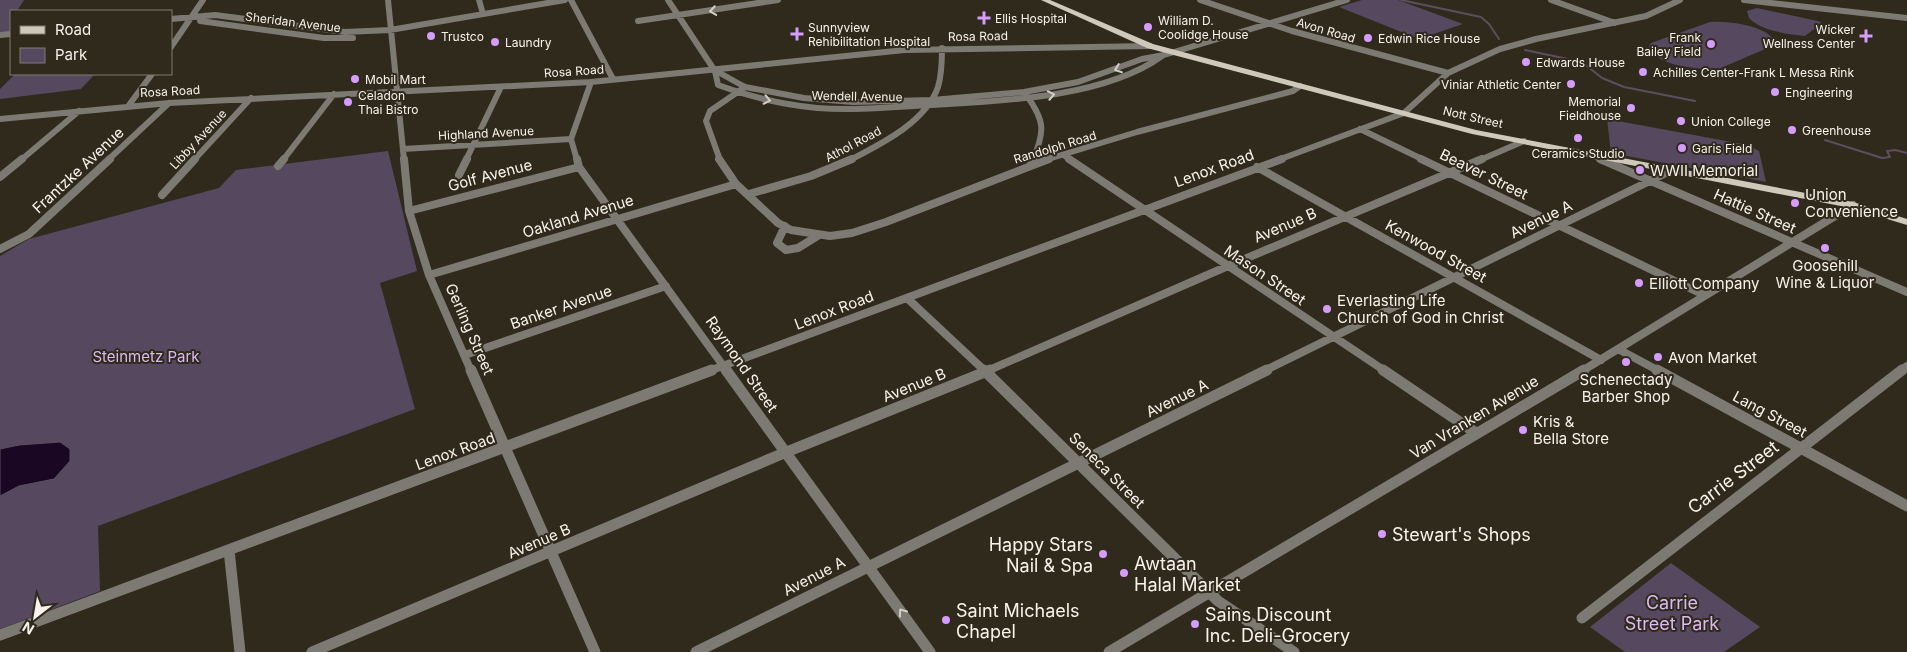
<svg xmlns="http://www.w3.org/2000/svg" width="1907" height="652" font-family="Inter,sans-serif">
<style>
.green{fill:#55485f}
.water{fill:#190723;stroke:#5c4e5f}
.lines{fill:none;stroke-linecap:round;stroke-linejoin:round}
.stream{stroke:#5c4e5f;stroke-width:2}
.minor-far2{stroke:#7c7a73;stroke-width:6}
.minor-far1{stroke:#7c7a73;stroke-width:8}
.minor{stroke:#7c7a73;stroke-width:11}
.major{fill:#cfc9bb;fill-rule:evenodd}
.oneway{stroke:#d2cfc7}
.poi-dot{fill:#d49cfb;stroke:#302a1d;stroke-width:2}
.labels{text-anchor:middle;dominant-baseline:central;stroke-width:4;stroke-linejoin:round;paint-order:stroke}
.far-poi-label{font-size:12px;fill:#f7f3eb;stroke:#302a1d;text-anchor:start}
.far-street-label{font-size:12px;fill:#f7f3eb;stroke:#302a1d}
.street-label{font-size:15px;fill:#f7f3eb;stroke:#302a1d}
.poi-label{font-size:15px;fill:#f7f3eb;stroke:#302a1d;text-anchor:start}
.park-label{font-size:15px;fill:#dbb9f4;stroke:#302a1d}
.near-street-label{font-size:18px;fill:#f7f3eb;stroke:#302a1d}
.near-poi-label{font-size:18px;fill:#f7f3eb;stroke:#302a1d;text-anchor:start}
.near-park-label{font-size:18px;fill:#dbb9f4;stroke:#302a1d}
</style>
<rect width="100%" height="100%" fill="#302a1d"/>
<path class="green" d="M 0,0 L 24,0 L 17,11 L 11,11 L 11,32 L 0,33 Z
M 1362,0 L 1398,0 L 1463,24 L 1419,39 L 1339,7 Z
M 1757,8 L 1818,21 L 1822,23 L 1805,36 C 1787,34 1761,31 1749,18 L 1747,11 Z
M 1710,22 C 1727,21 1767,25 1775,42 L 1763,50 L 1709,73 L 1701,71 L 1704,69 C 1685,67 1660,65 1648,48 L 1651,43 Z
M 15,74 L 95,74 L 81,89 L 0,99 L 0,89 Z
M 1607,119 L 1748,145 L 1759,151 L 1766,182 L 1611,153 Z
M 388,151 L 417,271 L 380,283 L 415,409 L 98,526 L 100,591 L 0,629 L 0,256 L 29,239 L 219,188 L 236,170 Z
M 1671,563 L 1760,627 L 1724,652 L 1625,652 L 1590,627 Z"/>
<path class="water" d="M 60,442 L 70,449 L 70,461 L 54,479 L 19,486 L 0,496 L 0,449 L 19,445 Z"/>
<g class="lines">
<path class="stream" d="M 1401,0 L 1481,17 L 1489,24 L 1499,39
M 1525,50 L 1582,62 L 1602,78 L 1624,87 L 1695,101
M 1825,140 L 1882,158 L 1890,157 L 1887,151 L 1895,150 L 1907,153"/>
<path class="minor-far2" d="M 388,0 L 404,160
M 479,0 L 483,14
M 571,0 L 613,79
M 668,0 L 715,71
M 1200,0 L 1292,31 L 1448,73
M 1551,0 L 1615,23
M 1744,0 L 1907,18
M 171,19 L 215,15 L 345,32 L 390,30 L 565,0
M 200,21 L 324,38 L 353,38
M 638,21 L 778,0
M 0,35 L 11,34
M 171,47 L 203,0
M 715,71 L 718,85 C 750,97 784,105 817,108 C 855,111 893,107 931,105 C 1001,101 1104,98 1162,56
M 718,72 L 745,87 L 804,98 L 853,102 L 932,100 L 1024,92 L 1078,82 L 1142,59 L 1164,55 L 1347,0
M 1027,96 C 1045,121 1045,131 1033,160
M 129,105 L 152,74
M 0,119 L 169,103 L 591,82 L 905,50 L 1150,46
M 1360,129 L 1424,160
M 403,149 L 571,139
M 1592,155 L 1603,160
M 1065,156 L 1071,160
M 21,160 L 79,111
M 108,160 L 169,103
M 194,160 L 251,98
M 283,160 L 334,94
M 466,160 L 501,87
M 577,160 L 571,139 L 591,82
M 720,160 L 706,121 L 710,111 L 745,87
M 850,160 C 881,144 926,122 938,87 C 942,74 942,61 942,48
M 1045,160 L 1137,132 L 1293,91 L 1300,86
M 1278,160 L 1404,113 L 1448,73 L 1500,49 L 1536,39 L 1646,16 L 1680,0
M 1480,160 L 1524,141"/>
<path class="minor-far1" d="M 404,159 L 409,211 L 429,275 L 471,371
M 577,159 L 579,167 L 727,371
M 719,159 L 736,184 L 778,223 L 791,230 L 830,236 L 852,233 L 886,222 L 1049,159
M 1069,159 L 1385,371
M 1421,159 L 1704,295
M 1600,159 L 1907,292
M 1031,164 L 1033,159
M 278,166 L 284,159
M 1257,167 L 1601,360
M 459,175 L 467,159
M 0,177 L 22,159
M 749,194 L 811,176 L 852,159
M 162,195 L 195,159
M 409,211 L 579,167
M 785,226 L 777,243 L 786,250 L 798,248 L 819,235
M 0,249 L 29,234 L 110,159
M 429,275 L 736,184
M 907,298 L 985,371
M 1618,349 L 1659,371
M 465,355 L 666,286
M 709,371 L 1282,159
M 987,371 L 1228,266 L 1482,159
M 1264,371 L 1672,170
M 1582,371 L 1853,205
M 1900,371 L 1907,366"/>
<path class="minor" d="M 471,370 L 595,652
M 726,370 L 930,652
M 984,370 L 1218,601 L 1294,652
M 1383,370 L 1476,433
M 1657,370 L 1907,506
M 229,550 L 240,652
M 1582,618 L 1902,370
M 0,635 L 712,370
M 312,652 L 784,453 L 990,370
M 696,652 L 1267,370
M 1109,652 L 1584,370"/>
<path class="major" d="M 1041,0 L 1050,0 L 1153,44 L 1476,130 L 1853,202 L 1907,219 L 1907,225 L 1851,208 L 1472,134 L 1147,48 Z"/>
</g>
<defs><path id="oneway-chevron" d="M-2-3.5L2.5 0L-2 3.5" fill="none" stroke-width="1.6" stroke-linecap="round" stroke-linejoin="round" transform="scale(1.25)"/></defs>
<g class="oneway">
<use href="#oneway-chevron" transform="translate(713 11) rotate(171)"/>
<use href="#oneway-chevron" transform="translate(1118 69) rotate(159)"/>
<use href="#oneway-chevron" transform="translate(1051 95) rotate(-11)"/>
<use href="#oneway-chevron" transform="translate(767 100) rotate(12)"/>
<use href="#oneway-chevron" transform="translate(902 612) rotate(-126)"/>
</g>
<g class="poi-dot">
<path d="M981.5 10.5h5v5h5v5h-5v5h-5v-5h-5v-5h5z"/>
<circle cx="1148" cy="27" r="5"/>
<path d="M794.5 26.5h5v5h5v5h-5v5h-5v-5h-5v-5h5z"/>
<circle cx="431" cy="36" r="5"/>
<path d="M1863.5 28.5h5v5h5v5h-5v5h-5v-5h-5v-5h5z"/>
<circle cx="1368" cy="38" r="5"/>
<circle cx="495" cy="42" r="5"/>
<circle cx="1711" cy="44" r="5"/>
<circle cx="1526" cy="62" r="5"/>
<circle cx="1643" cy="72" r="5"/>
<circle cx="355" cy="79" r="5"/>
<circle cx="1571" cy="84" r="5"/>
<circle cx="1775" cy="92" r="5"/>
<circle cx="348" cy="102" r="5"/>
<circle cx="1631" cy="108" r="5"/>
<circle cx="1681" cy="121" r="5"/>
<circle cx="1792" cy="130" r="5"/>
<circle cx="1578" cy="138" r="5"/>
<circle cx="1682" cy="148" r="5"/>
<circle cx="1640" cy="170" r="5"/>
<circle cx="1795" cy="203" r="5"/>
<circle cx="1825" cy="248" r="5"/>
<circle cx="1639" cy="283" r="5"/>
<circle cx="1327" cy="309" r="5"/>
<circle cx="1658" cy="357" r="5"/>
<circle cx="1626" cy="362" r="5"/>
<circle cx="1523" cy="430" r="5"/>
<circle cx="1382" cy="534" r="5"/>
<circle cx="1103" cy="554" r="5"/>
<circle cx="1124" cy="573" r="5"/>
<circle cx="946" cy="620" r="5"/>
<circle cx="1195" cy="624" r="5"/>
</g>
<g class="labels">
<g class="far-poi-label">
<text x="995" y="18">Ellis Hospital</text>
<text x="1158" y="20">William D.<tspan x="1158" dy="14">Coolidge House</tspan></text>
<text x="808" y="27">Sunnyview<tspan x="808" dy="14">Rehibilitation Hospital</tspan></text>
<text x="1855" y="29" text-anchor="end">Wicker<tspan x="1855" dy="14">Wellness Center</tspan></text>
<text x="441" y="36">Trustco</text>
<text x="1701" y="37" text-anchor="end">Frank<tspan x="1701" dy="14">Bailey Field</tspan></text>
<text x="1378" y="38">Edwin Rice House</text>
<text x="505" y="42">Laundry</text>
<text x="1536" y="62">Edwards House</text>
<text x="1653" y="72">Achilles Center-Frank L Messa Rink</text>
<text x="365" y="79">Mobil Mart</text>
<text x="1561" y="84" text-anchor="end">Viniar Athletic Center</text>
<text x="1785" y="92">Engineering</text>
<text x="358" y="95">Celadon<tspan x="358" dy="14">Thai Bistro</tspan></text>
<text x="1621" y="101" text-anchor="end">Memorial<tspan x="1621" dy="14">Fieldhouse</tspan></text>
<text x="1691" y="121">Union College</text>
<text x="1802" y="130">Greenhouse</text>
<text x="1692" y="148">Garis Field</text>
<text x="1578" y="153" text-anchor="middle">Ceramics Studio</text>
</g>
<g class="far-street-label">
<text transform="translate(293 22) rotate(7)">Sheridan Avenue</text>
<text transform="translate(1326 30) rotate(16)">Avon Road</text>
<text transform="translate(978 36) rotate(-1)">Rosa Road</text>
<text transform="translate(574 71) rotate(-4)">Rosa Road</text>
<text transform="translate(170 91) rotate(-3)">Rosa Road</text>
<text transform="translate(857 96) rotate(1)">Wendell Avenue</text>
<text transform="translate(1473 117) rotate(13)">Nott Street</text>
<text transform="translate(486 133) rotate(-3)">Highland Avenue</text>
<text transform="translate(198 139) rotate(-47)">Libby Avenue</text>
<text transform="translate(853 144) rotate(-28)">Athol Road</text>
<text transform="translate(1055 147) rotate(-17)">Randolph Road</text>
</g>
<g class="street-label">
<text transform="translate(1214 168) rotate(-20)">Lenox Road</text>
<text transform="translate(78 170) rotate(-43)">Frantzke Avenue</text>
<text transform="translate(1484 174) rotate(26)">Beaver Street</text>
<text transform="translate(490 175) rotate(-15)">Golf Avenue</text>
<text transform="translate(1755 211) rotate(24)">Hattie Street</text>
<text transform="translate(578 216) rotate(-17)">Oakland Avenue</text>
<text transform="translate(1541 219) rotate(-26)">Avenue A</text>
<text transform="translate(1285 225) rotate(-23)">Avenue B</text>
<text transform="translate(1436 251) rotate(29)">Kenwood Street</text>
<text transform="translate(1265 275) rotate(34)">Mason Street</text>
<text transform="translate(561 307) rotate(-19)">Banker Avenue</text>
<text transform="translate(834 310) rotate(-21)">Lenox Road</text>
<text transform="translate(470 329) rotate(66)">Gerling Street</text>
<text transform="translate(742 364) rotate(55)">Raymond Street</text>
<text transform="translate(914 385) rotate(-22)">Avenue B</text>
<text transform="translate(1177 398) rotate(-26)">Avenue A</text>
<text transform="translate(1770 414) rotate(28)">Lang Street</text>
<text transform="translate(1474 417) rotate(-31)">Van Vranken Avenue</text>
<text transform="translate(455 451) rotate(-20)">Lenox Road</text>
<text transform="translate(1107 470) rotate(45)">Seneca Street</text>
<text transform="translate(539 541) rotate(-23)">Avenue B</text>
<text transform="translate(814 576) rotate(-27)">Avenue A</text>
</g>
<g class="poi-label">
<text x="1650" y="170">WWII Memorial</text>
<text x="1805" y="194">Union<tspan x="1805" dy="17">Convenience</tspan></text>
<text x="1825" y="265" text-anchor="middle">Goosehill<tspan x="1825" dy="17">Wine &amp; Liquor</tspan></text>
<text x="1649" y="283">Elliott Company</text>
<text x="1337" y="300">Everlasting Life<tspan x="1337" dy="17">Church of God in Christ</tspan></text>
<text x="1668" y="357">Avon Market</text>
<text x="1626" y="379" text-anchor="middle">Schenectady<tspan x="1626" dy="17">Barber Shop</tspan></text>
<text x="1533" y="421">Kris &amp;<tspan x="1533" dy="17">Bella Store</tspan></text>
</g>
<g class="park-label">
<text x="146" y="356">Steinmetz Park</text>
</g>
<g class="near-street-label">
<text transform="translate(1733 477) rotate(-37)">Carrie Street</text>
</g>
<g class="near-poi-label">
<text x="1392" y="534">Stewart's Shops</text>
<text x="1093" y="544" text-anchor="end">Happy Stars<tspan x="1093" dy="21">Nail &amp; Spa</tspan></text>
<text x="1134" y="563">Awtaan<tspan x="1134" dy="21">Halal Market</tspan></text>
<text x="956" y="610">Saint Michaels<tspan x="956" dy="21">Chapel</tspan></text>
<text x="1205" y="614">Sains Discount<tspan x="1205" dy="21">Inc. Deli-Grocery</tspan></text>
</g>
<g class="near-park-label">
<text x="1672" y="602">Carrie<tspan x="1672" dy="21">Street Park</tspan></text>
</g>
</g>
<rect x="10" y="10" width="162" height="65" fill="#302a1d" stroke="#807a6f"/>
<rect x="20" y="26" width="25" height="8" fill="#cfc9bb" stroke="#807a6f"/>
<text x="55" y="35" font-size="15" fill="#f7f3eb">Road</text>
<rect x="20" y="48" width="25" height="15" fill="#55485f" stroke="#807a6f"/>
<text x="55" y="60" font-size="15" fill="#f7f3eb">Park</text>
<g transform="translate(35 617) rotate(211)" stroke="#302a1d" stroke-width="4" paint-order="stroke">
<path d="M0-4L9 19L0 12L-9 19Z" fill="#f7f3eb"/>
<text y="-8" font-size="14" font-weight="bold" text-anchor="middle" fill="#f7f3eb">N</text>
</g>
</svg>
